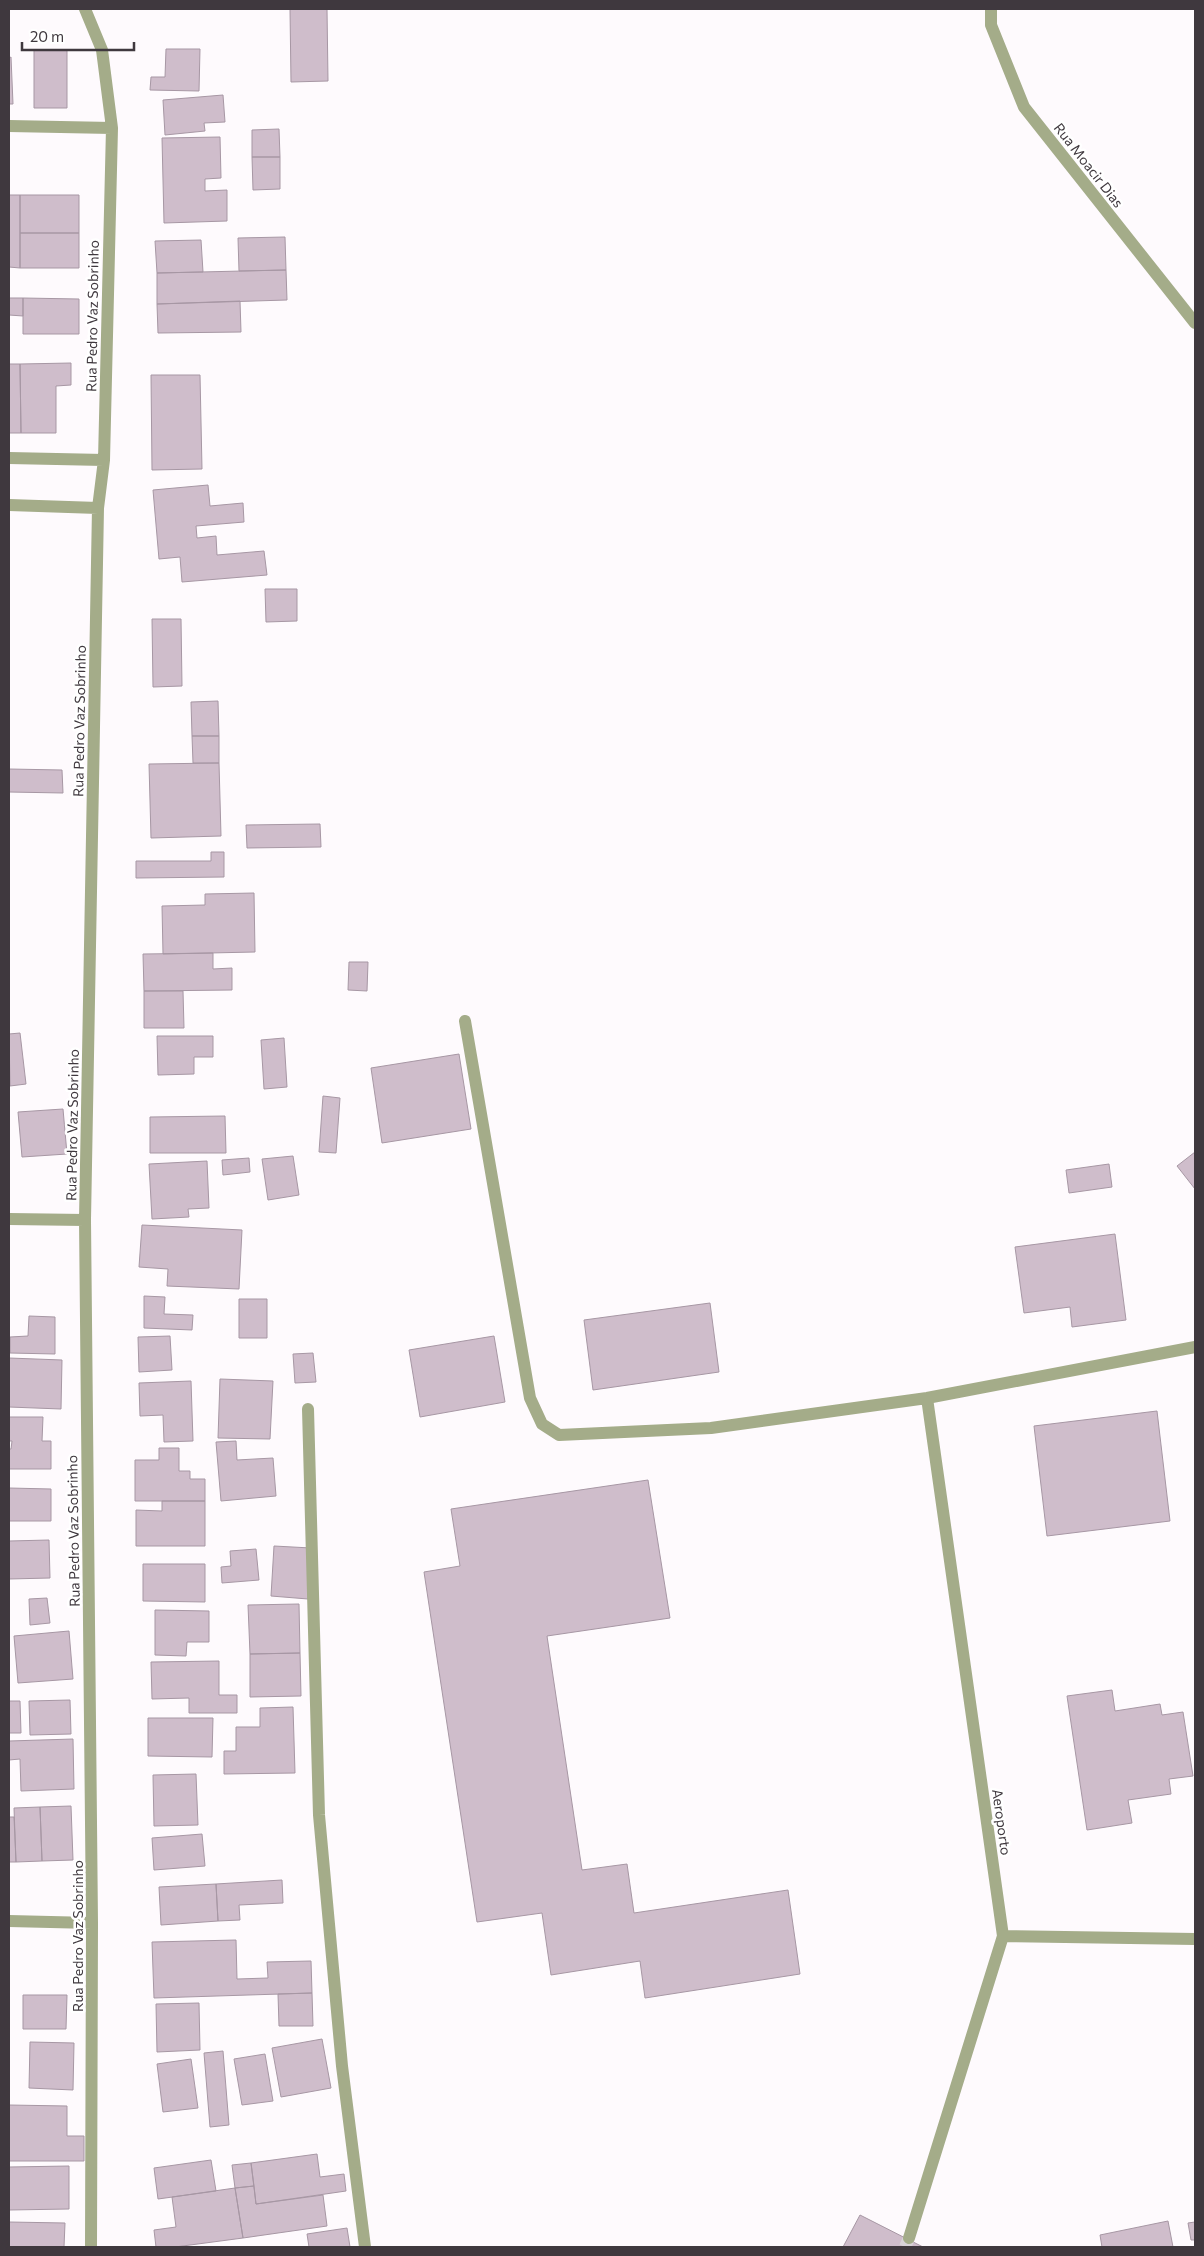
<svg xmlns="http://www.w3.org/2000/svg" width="1204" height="2256" font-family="Commissioner,sans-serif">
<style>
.building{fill:#cfbdcb;stroke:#a797a4}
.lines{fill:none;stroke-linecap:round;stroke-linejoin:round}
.minor-tunnel{stroke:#d8d3d7;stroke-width:12;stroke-dasharray:12 6;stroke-linecap:butt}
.minor{stroke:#a4ac89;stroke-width:12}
.labels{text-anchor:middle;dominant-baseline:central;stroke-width:5;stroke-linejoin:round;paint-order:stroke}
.street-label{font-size:14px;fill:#3f383e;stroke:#fff}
</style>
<rect width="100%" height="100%" fill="#fefafd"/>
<path class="building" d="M 290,9 L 327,9 L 328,81 L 291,82 Z
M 166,49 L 200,49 L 199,91 L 150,90 L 151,77 L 165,77 Z
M 34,50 L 67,50 L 67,108 L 34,108 Z
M 11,57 L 13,104 L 9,104 L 9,58 Z
M 223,95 L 225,122 L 204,123 L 205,131 L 165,135 L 163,100 Z
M 279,129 L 280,157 L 252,157 L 252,130 Z
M 220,137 L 221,178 L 205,179 L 205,191 L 227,190 L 227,221 L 164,223 L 162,138 Z
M 252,157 L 280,157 L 280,189 L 253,190 Z
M 9,195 L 20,195 L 20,268 L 9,267 Z
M 20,195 L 79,195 L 79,233 L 20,233 Z
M 20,233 L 79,233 L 79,268 L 20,268 Z
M 285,237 L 286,270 L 239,271 L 238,238 Z
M 201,240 L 203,272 L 157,273 L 155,241 Z
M 286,270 L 287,300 L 157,304 L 157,273 Z
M 9,298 L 23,298 L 23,316 L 9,315 Z
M 23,298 L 79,299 L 79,334 L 23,334 Z
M 240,301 L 241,332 L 158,333 L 157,304 Z
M 71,363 L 71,385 L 56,386 L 56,433 L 21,433 L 20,364 Z
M 9,364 L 20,364 L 21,433 L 9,433 Z
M 151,375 L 200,375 L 202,469 L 152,470 Z
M 208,485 L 210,506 L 243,503 L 244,522 L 196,526 L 197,538 L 216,536 L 217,555 L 264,551 L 267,575 L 182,582 L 180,557 L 159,559 L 153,490 Z
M 265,589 L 297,589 L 297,621 L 266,622 Z
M 152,619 L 181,619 L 182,686 L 153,687 Z
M 218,701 L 219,736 L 192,736 L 191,702 Z
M 192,736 L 219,736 L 219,763 L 193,763 Z
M 219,763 L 221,836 L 151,838 L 149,764 Z
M 9,769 L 62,770 L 63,793 L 9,792 Z
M 320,824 L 321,847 L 247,848 L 246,825 Z
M 211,852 L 224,852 L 224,877 L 136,878 L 136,861 L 211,861 Z
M 254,893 L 255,952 L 163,954 L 162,906 L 205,905 L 205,894 Z
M 213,953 L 213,969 L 232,968 L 232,990 L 144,991 L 143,954 Z
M 349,962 L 368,962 L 367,991 L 348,990 Z
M 144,991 L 183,991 L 184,1028 L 144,1028 Z
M 20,1033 L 26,1084 L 10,1086 L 9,1034 Z
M 157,1036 L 213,1036 L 213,1057 L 194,1057 L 194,1074 L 158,1075 Z
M 284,1038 L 287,1087 L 264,1089 L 261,1040 Z
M 459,1054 L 471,1129 L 382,1143 L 371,1068 Z
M 323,1096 L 340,1098 L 336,1153 L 319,1152 Z
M 63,1109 L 67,1154 L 22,1157 L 18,1112 Z
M 225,1116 L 226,1153 L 150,1153 L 150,1117 Z
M 1195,1152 L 1195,1189 L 1177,1166 Z
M 293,1156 L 299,1195 L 268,1200 L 262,1159 Z
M 249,1158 L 250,1172 L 223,1175 L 222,1160 Z
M 207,1161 L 209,1208 L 188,1209 L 189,1217 L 152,1219 L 149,1164 Z
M 1109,1164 L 1112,1187 L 1069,1193 L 1066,1170 Z
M 142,1225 L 242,1230 L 239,1289 L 167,1286 L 168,1269 L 139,1267 Z
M 1115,1234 L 1126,1320 L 1072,1327 L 1070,1307 L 1024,1313 L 1015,1247 Z
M 144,1296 L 165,1297 L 164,1314 L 193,1315 L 192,1330 L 144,1328 Z
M 239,1299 L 267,1299 L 267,1338 L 239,1338 Z
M 710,1303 L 719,1372 L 593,1390 L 584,1320 Z
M 29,1316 L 55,1317 L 55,1354 L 10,1353 L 10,1337 L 28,1336 Z
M 170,1336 L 172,1370 L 139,1372 L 138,1337 Z
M 494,1336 L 505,1402 L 420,1417 L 409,1350 Z
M 313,1353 L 316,1382 L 295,1383 L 293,1354 Z
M 9,1358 L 62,1360 L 61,1409 L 9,1407 Z
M 220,1379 L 273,1381 L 270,1439 L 218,1438 Z
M 191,1381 L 193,1441 L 164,1442 L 163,1415 L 140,1416 L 139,1383 Z
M 1157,1411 L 1170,1521 L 1047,1536 L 1034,1426 Z
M 9,1417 L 43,1417 L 42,1441 L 51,1441 L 51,1469 L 9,1469 L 9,1449 L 11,1449 L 12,1441 L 9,1441 Z
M 236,1441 L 237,1460 L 273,1458 L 276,1496 L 221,1501 L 216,1442 Z
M 159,1448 L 179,1448 L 179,1471 L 190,1471 L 190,1479 L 205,1479 L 205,1501 L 135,1501 L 135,1460 L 159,1460 Z
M 648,1480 L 670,1618 L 547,1636 L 582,1870 L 627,1864 L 634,1913 L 788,1890 L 800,1974 L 645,1998 L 640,1961 L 551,1975 L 542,1913 L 477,1922 L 424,1572 L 460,1566 L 451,1509 Z
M 9,1488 L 51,1489 L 51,1521 L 9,1521 Z
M 162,1501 L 205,1501 L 205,1546 L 136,1546 L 136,1510 L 162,1511 Z
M 49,1540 L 50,1578 L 9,1579 L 9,1541 Z
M 274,1546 L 311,1548 L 308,1599 L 271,1596 Z
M 256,1549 L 259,1580 L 222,1583 L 221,1567 L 231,1566 L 230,1551 Z
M 143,1564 L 205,1564 L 205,1602 L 143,1601 Z
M 47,1598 L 50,1623 L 30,1625 L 29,1599 Z
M 299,1604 L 300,1653 L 250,1654 L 248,1605 Z
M 155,1610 L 209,1611 L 209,1642 L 187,1642 L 186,1656 L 155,1655 Z
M 69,1631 L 73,1679 L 18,1683 L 14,1636 Z
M 300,1653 L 301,1696 L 250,1697 L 250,1654 Z
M 219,1661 L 219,1695 L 237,1695 L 237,1713 L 189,1713 L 189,1698 L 152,1699 L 151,1662 Z
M 1112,1690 L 1115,1711 L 1160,1704 L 1162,1715 L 1183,1712 L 1193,1776 L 1169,1779 L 1171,1794 L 1128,1800 L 1132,1823 L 1087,1830 L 1067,1696 Z
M 70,1700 L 71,1734 L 30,1735 L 29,1701 Z
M 9,1701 L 20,1701 L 21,1733 L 9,1733 Z
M 293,1707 L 295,1773 L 224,1774 L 224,1751 L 236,1751 L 236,1727 L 260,1727 L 260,1708 Z
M 148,1718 L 213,1718 L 212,1757 L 148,1756 Z
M 73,1739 L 74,1789 L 21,1791 L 20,1759 L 9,1760 L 9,1741 Z
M 196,1774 L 198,1825 L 154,1826 L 153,1775 Z
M 71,1806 L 73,1860 L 42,1861 L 40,1807 Z
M 40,1807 L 42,1861 L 16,1862 L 14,1808 Z
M 9,1817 L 14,1817 L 16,1862 L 9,1862 Z
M 202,1834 L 205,1866 L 154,1870 L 152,1838 Z
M 282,1880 L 283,1903 L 239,1905 L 240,1920 L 218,1921 L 216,1884 Z
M 216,1884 L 218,1921 L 161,1925 L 159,1887 Z
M 236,1940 L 237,1979 L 268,1978 L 267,1962 L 311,1961 L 312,1993 L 154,1998 L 152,1942 Z
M 312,1993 L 313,2026 L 279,2026 L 278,1994 Z
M 23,1995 L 67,1995 L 66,2029 L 23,2029 Z
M 199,2003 L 200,2050 L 157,2052 L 156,2004 Z
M 322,2039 L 331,2088 L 281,2097 L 272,2048 Z
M 30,2042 L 74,2043 L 73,2090 L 29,2088 Z
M 223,2051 L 229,2125 L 210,2127 L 204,2053 Z
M 265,2054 L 273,2101 L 242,2105 L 234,2059 Z
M 191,2059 L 198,2108 L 163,2112 L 157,2064 Z
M 9,2105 L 67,2106 L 67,2136 L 84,2136 L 84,2161 L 9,2161 Z
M 317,2154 L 320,2177 L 344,2174 L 346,2191 L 256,2204 L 251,2163 Z
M 211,2160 L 216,2191 L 158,2199 L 154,2168 Z
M 251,2163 L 254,2186 L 235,2188 L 232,2165 Z
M 69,2166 L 69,2209 L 9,2210 L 9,2167 Z
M 254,2186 L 256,2204 L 323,2195 L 327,2226 L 243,2238 L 235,2188 Z
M 235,2188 L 243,2238 L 175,2247 L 156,2247 L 154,2230 L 176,2227 L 172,2197 Z
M 860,2215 L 923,2247 L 843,2247 Z
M 1168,2221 L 1173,2247 L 1102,2247 L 1100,2235 Z
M 9,2222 L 65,2223 L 64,2247 L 9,2247 Z
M 1195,2222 L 1195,2240 L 1191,2240 L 1188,2223 Z
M 347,2228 L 350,2247 L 309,2247 L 307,2234 Z"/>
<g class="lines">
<path class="minor-tunnel" d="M 905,2247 L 909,2238"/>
<path class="minor" d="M 85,9 L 102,50 L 112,128 L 104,460 L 98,508 L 85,1220 L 92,1923 L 91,2247
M 991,9 L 991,25 L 1024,107 L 1195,323
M 9,126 L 112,128
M 9,458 L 104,460
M 9,505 L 98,508
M 465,1021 L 530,1398 L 542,1424 L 559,1435 L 711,1428 L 927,1398 L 1195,1347
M 9,1219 L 85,1220
M 308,1409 L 319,1815 L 342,2066 L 365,2247
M 9,1921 L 92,1923
M 1003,1936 L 1195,1939
M 909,2238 L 1003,1936 L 927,1398"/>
</g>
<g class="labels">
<g class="street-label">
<text transform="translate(1089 165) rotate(52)">Rua Moacir Dias</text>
<text transform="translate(92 316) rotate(-89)">Rua Pedro Vaz Sobrinho</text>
<text transform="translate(79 721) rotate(-89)">Rua Pedro Vaz Sobrinho</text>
<text transform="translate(72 1125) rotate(-89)">Rua Pedro Vaz Sobrinho</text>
<text transform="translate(73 1531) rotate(-91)">Rua Pedro Vaz Sobrinho</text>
<text transform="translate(1002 1822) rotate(82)">Aeroporto</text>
<text transform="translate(77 1936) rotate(-90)">Rua Pedro Vaz Sobrinho</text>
</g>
</g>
<rect width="1204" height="2256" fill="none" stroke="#3f383e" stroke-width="20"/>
<path d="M22 42v8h112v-8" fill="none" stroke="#3f383e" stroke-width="2.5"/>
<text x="30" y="42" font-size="15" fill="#3f383e" stroke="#ffffff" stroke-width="4" paint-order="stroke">20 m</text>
</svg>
